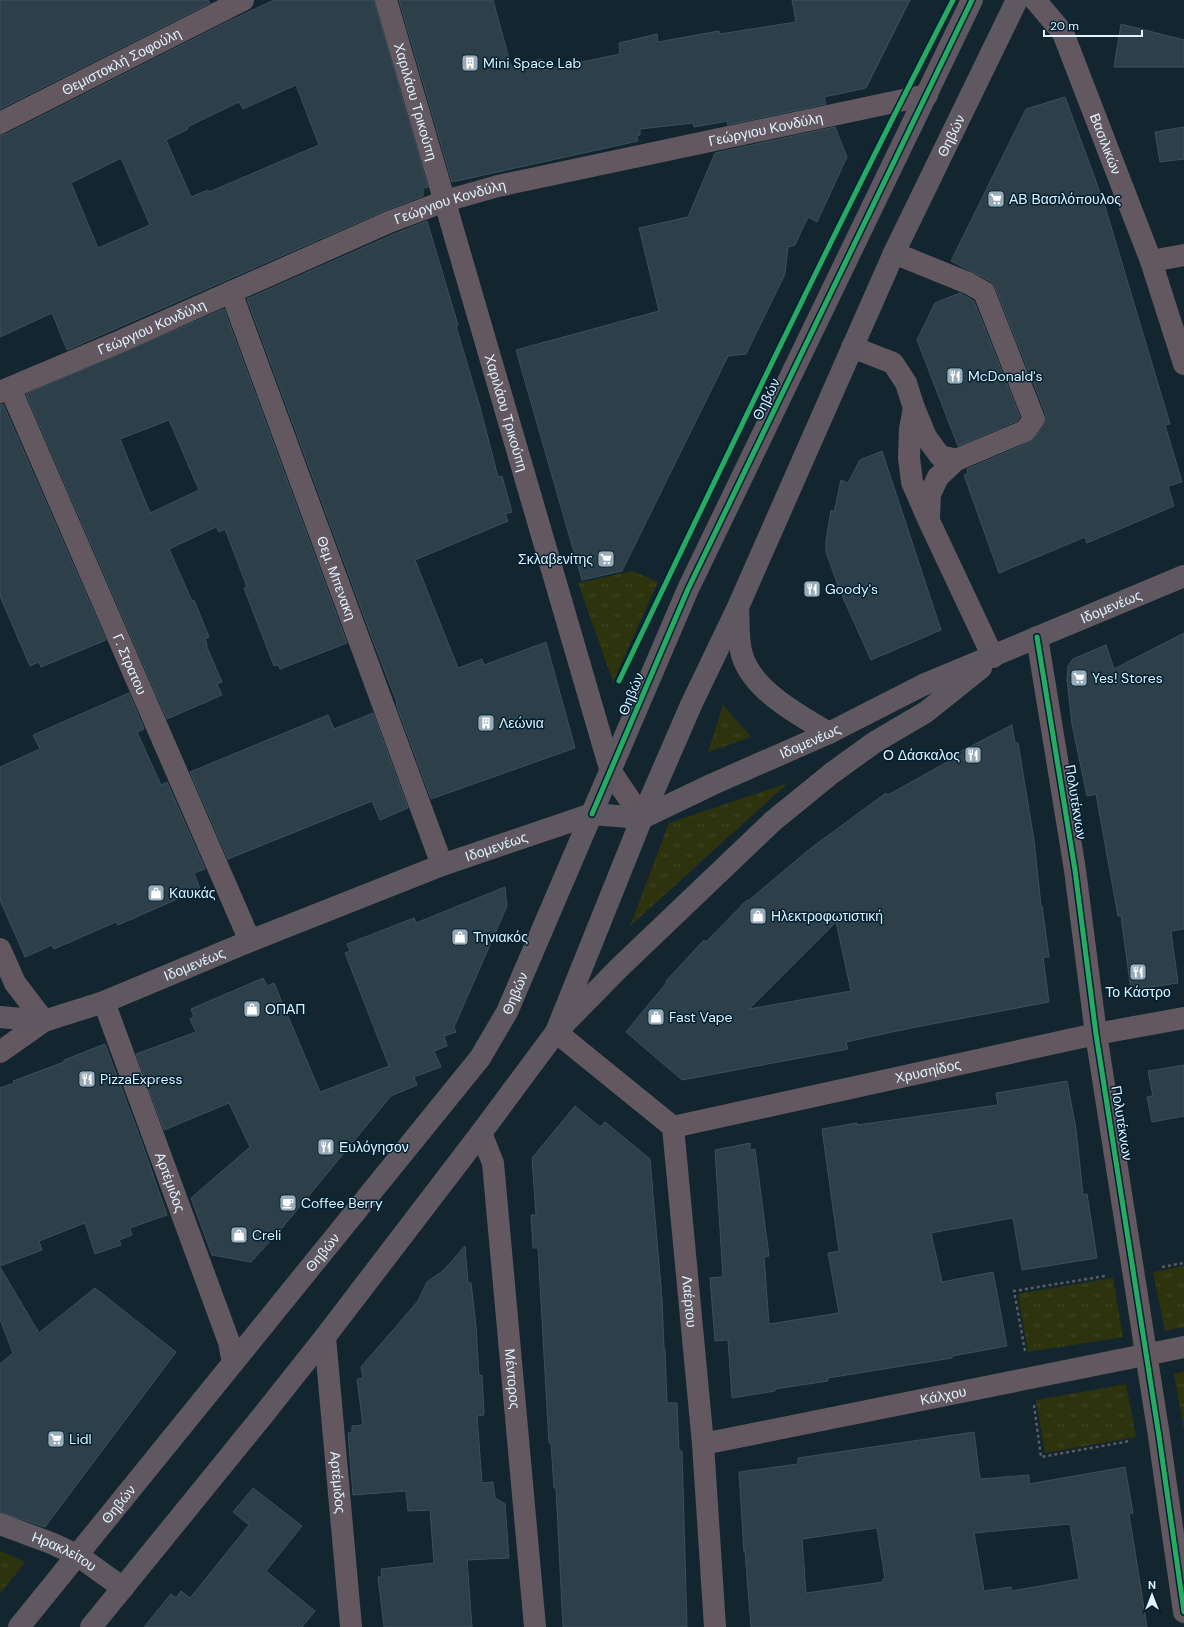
<svg xmlns="http://www.w3.org/2000/svg" width="1184" height="1627" font-family="'DM Sans',sans-serif">
<style>
.grass{fill:url(#grass-tufts)}
.building{fill:#2d404a;stroke:#3b505b;fill-rule:evenodd}
.lines{fill:none;stroke-linecap:round;stroke-linejoin:round}
.path{stroke:#5d5c61;stroke-width:2.5;stroke-dasharray:3 3;stroke-linecap:butt}
.minor{stroke:#63585f;stroke-width:22}
.major{stroke:#5f5861;stroke-width:22}
.cycleway-casing{stroke:#002032;stroke-width:8}
.cycleway{stroke:#26ab63;stroke-width:5}
.labels{text-anchor:middle;dominant-baseline:central;stroke-width:3;stroke-linejoin:round;paint-order:stroke}
.street-label{font-size:14px;fill:#dff2fe;stroke:#002032}
.poi-label{font-size:14px;fill:#dff2fe;stroke:#002032;text-anchor:start}
</style>
<defs>
<pattern id="grass-tufts" width="24" height="20" patternUnits="userSpaceOnUse"><rect width="24" height="20" fill="#2c330d"/><path d="M3 7l-1-3M5 7V3M7 7l1-3M15 17l-1-3M17 17v-4M19 17l1-3" fill="none" stroke="#404725"/></pattern>
</defs>
<rect width="100%" height="100%" fill="#132630"/>
<path class="grass" d="M 633,571 L 658,582 L 613,682 L 578,583 Z
M 723,705 L 751,737 L 708,752 Z
M 788,783 L 630,926 L 669,823 Z
M 1184,1266 L 1184,1327 L 1165,1331 L 1153,1272 Z
M 1113,1278 L 1123,1337 L 1028,1352 L 1018,1294 Z
M 1184,1372 L 1184,1428 L 1174,1374 Z
M 1126,1384 L 1136,1437 L 1045,1453 L 1036,1400 Z
M 0,1551 L 25,1562 L 0,1594 Z"/>
<path class="building" d="M 0,0 L 208,0 L 210,3 L 0,109 Z
M 274,0 L 374,0 L 428,187 L 423,188 L 423,196 L 384,211 L 67,350 L 52,313 L 0,337 L 0,135 L 6,134 L 229,21 ZM 296,85 L 319,145 L 209,192 L 208,190 L 191,197 L 166,140 L 188,129 L 187,127 L 239,102 L 243,109 ZM 121,158 L 150,225 L 98,248 L 71,183 Z
M 399,0 L 493,0 L 511,66 L 542,59 L 544,70 L 620,54 L 619,43 L 657,34 L 658,42 L 719,31 L 720,34 L 796,22 L 792,0 L 910,0 L 866,88 L 824,97 L 826,104 L 727,125 L 728,121 L 694,127 L 693,123 L 640,129 L 640,135 L 637,136 L 638,141 L 452,182 Z
M 1121,24 L 1184,40 L 1184,67 L 1114,67 Z
M 1065,97 L 1104,203 L 1170,424 L 1165,425 L 1182,482 L 1168,486 L 1174,506 L 1087,543 L 1085,537 L 999,573 L 964,475 L 968,473 L 967,469 L 1030,442 L 1044,426 L 1046,421 L 1046,415 L 995,287 L 990,281 L 951,261 L 1026,109 Z
M 835,127 L 847,157 L 817,222 L 808,217 L 795,245 L 788,247 L 785,274 L 746,354 L 728,356 L 622,571 L 582,580 L 516,350 L 659,311 L 639,228 L 688,217 L 715,153 Z
M 1184,127 L 1184,159 L 1160,162 L 1155,132 Z
M 427,221 L 458,325 L 456,326 L 480,407 L 498,477 L 502,476 L 512,512 L 505,514 L 508,521 L 415,560 L 458,668 L 482,659 L 484,665 L 546,642 L 575,748 L 431,799 L 396,704 L 397,703 L 372,638 L 247,299 L 394,234 Z
M 960,293 L 974,301 L 1020,417 L 1017,421 L 958,446 L 917,340 L 935,303 Z
M 224,309 L 347,643 L 280,669 L 278,665 L 274,666 L 244,588 L 247,587 L 225,529 L 219,532 L 216,527 L 169,549 L 192,601 L 194,600 L 209,637 L 205,639 L 207,645 L 206,645 L 222,682 L 217,684 L 222,695 L 167,719 L 26,394 ZM 169,420 L 199,490 L 150,513 L 120,439 Z
M 0,404 L 3,404 L 106,640 L 41,667 L 39,662 L 30,666 L 0,596 Z
M 882,451 L 941,630 L 871,660 L 840,591 L 826,552 L 826,541 L 831,510 L 834,512 L 841,480 L 848,483 L 860,460 Z
M 1184,633 L 1184,929 L 1171,931 L 1178,983 L 1131,990 L 1121,916 L 1118,916 L 1096,794 L 1087,796 L 1072,724 L 1067,679 L 1068,666 L 1073,659 L 1106,645 L 1114,669 Z
M 129,693 L 144,729 L 137,732 L 161,785 L 167,782 L 205,869 L 194,873 L 200,889 L 118,925 L 116,922 L 54,949 L 52,945 L 25,957 L 0,900 L 0,767 L 40,749 L 33,735 Z
M 373,713 L 408,808 L 380,820 L 372,801 L 228,859 L 190,772 L 328,715 L 334,729 Z
M 1012,725 L 1015,743 L 1018,743 L 1034,840 L 1041,906 L 1042,906 L 1049,957 L 1043,957 L 1049,1002 L 911,1028 L 846,1042 L 848,1049 L 682,1080 L 626,1032 L 667,982 L 666,981 L 704,940 L 706,942 L 747,900 L 748,901 L 811,848 L 886,793 L 888,795 L 958,756 L 956,754 ZM 836,922 L 851,991 L 749,1009 Z
M 505,887 L 507,906 L 454,1027 L 456,1032 L 444,1036 L 447,1046 L 434,1051 L 441,1067 L 414,1077 L 417,1085 L 391,1096 L 282,1228 L 251,1262 L 212,1255 L 191,1198 L 250,1147 L 229,1103 L 164,1130 L 136,1054 L 196,1032 L 190,1019 L 194,1017 L 191,1009 L 263,978 L 267,986 L 274,983 L 320,1092 L 389,1066 L 345,953 L 350,951 L 347,944 L 414,918 L 416,923 Z
M 105,1044 L 141,1140 L 167,1215 L 130,1228 L 132,1235 L 119,1240 L 121,1245 L 95,1254 L 85,1223 L 39,1241 L 42,1250 L 0,1266 L 0,1088 L 14,1083 L 13,1081 L 64,1062 L 64,1060 Z
M 1184,1065 L 1184,1116 L 1152,1122 L 1147,1097 L 1153,1096 L 1148,1071 Z
M 1067,1081 L 1076,1129 L 1083,1195 L 1087,1194 L 1097,1258 L 1022,1270 L 1013,1218 L 931,1233 L 942,1282 L 993,1272 L 1007,1346 L 952,1356 L 952,1358 L 828,1378 L 828,1381 L 775,1389 L 775,1391 L 732,1398 L 728,1340 L 715,1341 L 710,1278 L 723,1277 L 715,1150 L 750,1143 L 750,1150 L 755,1149 L 769,1256 L 764,1257 L 769,1324 L 839,1313 L 828,1253 L 839,1251 L 822,1129 L 857,1123 L 857,1125 L 998,1105 L 996,1093 Z
M 575,1106 L 600,1127 L 605,1122 L 650,1159 L 662,1299 L 664,1349 L 665,1349 L 667,1403 L 677,1403 L 679,1451 L 682,1451 L 687,1627 L 563,1627 L 556,1488 L 554,1488 L 551,1443 L 549,1443 L 538,1248 L 533,1248 L 531,1215 L 536,1215 L 532,1158 Z
M 465,1246 L 468,1283 L 471,1283 L 476,1326 L 479,1376 L 482,1375 L 484,1415 L 477,1416 L 482,1483 L 493,1482 L 495,1498 L 505,1504 L 509,1558 L 467,1560 L 472,1627 L 384,1627 L 378,1577 L 382,1577 L 381,1569 L 434,1563 L 430,1510 L 408,1511 L 406,1491 L 353,1495 L 348,1433 L 352,1432 L 352,1426 L 363,1425 L 357,1379 L 363,1378 L 361,1367 L 418,1301 L 427,1282 L 444,1270 Z
M 0,1267 L 39,1333 L 95,1288 L 176,1352 L 45,1527 L 0,1512 L 0,1364 L 13,1353 L 0,1319 Z
M 974,1432 L 980,1479 L 1029,1475 L 1029,1484 L 1125,1467 L 1133,1513 L 1129,1514 L 1147,1627 L 751,1627 L 745,1551 L 744,1552 L 739,1472 L 798,1464 L 798,1458 ZM 1070,1524 L 1079,1579 L 1012,1591 L 1011,1587 L 984,1591 L 974,1533 ZM 877,1528 L 885,1579 L 883,1579 L 883,1582 L 806,1593 L 802,1539 Z
M 253,1488 L 302,1526 L 266,1571 L 315,1611 L 302,1627 L 144,1627 L 171,1594 L 176,1598 L 181,1591 L 190,1598 L 249,1525 L 233,1512 Z"/>
<g class="lines">
<path class="path" d="M 1162,1267 L 1184,1263
M 1025,1351 L 1014,1291 L 1105,1276
M 1034,1405 L 1041,1457 L 1130,1441"/>
<g class="minor">
<path id="s1" d="M 386,0 L 611,772 L 642,818"/>
<path id="s2" d="M 1035,0 L 1063,33 L 1151,261 L 1184,364"/>
<path id="s3" d="M 0,123 L 243,0"/>
<path d="M 1151,261 L 1184,255"/>
<path id="s4" d="M 231,292 L 442,865"/>
<path d="M 852,347 L 893,363 L 906,383 L 914,408 L 926,437 L 940,456 L 956,460 L 1025,431 L 1034,419 L 984,292 L 968,283 L 894,253"/>
<path id="s5" d="M 10,388 L 250,941"/>
<path id="s6" d="M 0,392 L 121,341 L 389,222 L 445,201 L 498,186 L 927,95"/>
<path d="M 914,408 L 910,429 L 909,458 L 912,482 L 929,521 L 993,657"/>
<path d="M 929,518 L 930,494 L 938,477 L 956,460"/>
<path d="M 1037,637 L 1075,870 L 1096,1034 L 1159,1436 L 1184,1612"/>
<path d="M 0,949 L 15,983 L 44,1021 L 0,1052"/>
<path id="s7" d="M 104,1002 L 229,1342 L 233,1363"/>
<path id="s8" d="M 556,1032 L 673,1127 L 703,1444 L 715,1627"/>
<path id="s9" d="M 673,1127 L 1096,1034 L 1184,1018"/>
<path id="s10" d="M 481,1133 L 493,1163 L 535,1627"/>
<path id="s11" d="M 325,1337 L 351,1627"/>
<path id="s12" d="M 703,1444 L 1184,1347"/>
</g>
<g class="major">
<path d="M 738,608 C 739,622 738,638 741,651 C 749,689 799,715 829,733"/>
<path id="s13" d="M 0,1017 L 44,1021 L 104,1002 L 250,941 L 442,865 L 592,814 L 642,818 L 713,784 L 829,733 L 923,685 L 1184,576"/>
<path d="M 563,1025 L 620,967 L 773,821 L 832,773 L 875,742 L 926,712 L 981,668"/>
<path id="s14" d="M 0,1524 L 51,1543 L 77,1555 L 123,1588"/>
<path id="s15" d="M 19,1627 L 480,1058 L 507,1012 L 688,589 L 972,0"/>
<path id="s16" d="M 91,1627 L 264,1414 L 325,1337 L 481,1133 L 556,1032 L 642,818 L 691,705 L 738,607 L 894,253 L 1017,0"/>
</g>
<g class="cycleway-casing">
<path id="cycleway" d="M 1037,637 L 1075,870 L 1096,1034 L 1159,1436 L 1184,1612
M 619,681 C 728,453 837,225 953,0
M 592,814 L 688,589 L 972,0"/>
</g>
<use href="#cycleway" class="cycleway"/>
</g>
<defs>
<g id="building-square" transform="scale(0.9)"><rect x="-9" y="-9" width="18" height="18" rx="4" fill="#98abb6" stroke="#002032"/><path d="M-4-6H4V6H1V3H-1V6H-4ZM-2.5-4.3h1.7v1.8h-1.7ZM.8-4.3h1.7v1.8H.8ZM-2.5-1h1.7V.8h-1.7ZM.8-1h1.7V.8H.8Z" fill="#fff"/></g>
<g id="supermarket-square" transform="scale(0.9)"><rect x="-9" y="-9" width="18" height="18" rx="4" fill="#98abb6" stroke="#002032"/><path d="M-6-5.5h2.5l.6 2H6L4.5 2H-2.5L-4.4-4H-6ZM-1.5 3.2a1.3 1.3 0 1 0 .1 0ZM3 3.2a1.3 1.3 0 1 0 .1 0Z" fill="#fff"/></g>
<g id="restaurant-square" transform="scale(0.9)"><rect x="-9" y="-9" width="18" height="18" rx="4" fill="#98abb6" stroke="#002032"/><path d="M-5-6h1v4h1v-4h1v4h1v-4h1v5L-1.5 .5V6h-2V.5L-5-1ZM5-6V6H3V1.5H1.5Q1.5-4 5-6Z" fill="#fff"/></g>
<g id="shop-square" transform="scale(0.9)"><rect x="-9" y="-9" width="18" height="18" rx="4" fill="#98abb6" stroke="#002032"/><path d="M-5-2.5h2.3a2.7 3.5 0 0 1 5.4 0H5L5.5 6h-11ZM-1.5-2.5h3a1.5 2.3 0 0 0-3 0Z" fill="#fff"/></g>
<g id="cafe-square" transform="scale(0.9)"><rect x="-9" y="-9" width="18" height="18" rx="4" fill="#98abb6" stroke="#002032"/><path d="M-5.5-4.5H6V0H3Q3 3.5 0 3.5H-2.5Q-5.5 3.5-5.5 0ZM3-3.2v2h1.7v-2ZM-6 4.5H4V6H-6Z" fill="#fff"/></g>
</defs>
<g fill-rule="evenodd">
<use href="#building-square" x="470" y="63"/>
<use href="#supermarket-square" x="996" y="199"/>
<use href="#restaurant-square" x="955" y="376"/>
<use href="#supermarket-square" x="606" y="559"/>
<use href="#restaurant-square" x="812" y="589"/>
<use href="#supermarket-square" x="1079" y="678"/>
<use href="#building-square" x="486" y="723"/>
<use href="#restaurant-square" x="973" y="755"/>
<use href="#shop-square" x="156" y="893"/>
<use href="#shop-square" x="758" y="916"/>
<use href="#shop-square" x="460" y="937"/>
<use href="#restaurant-square" x="1138" y="972"/>
<use href="#shop-square" x="252" y="1009"/>
<use href="#shop-square" x="656" y="1017"/>
<use href="#restaurant-square" x="87" y="1079"/>
<use href="#restaurant-square" x="326" y="1147"/>
<use href="#cafe-square" x="288" y="1203"/>
<use href="#shop-square" x="239" y="1235"/>
<use href="#supermarket-square" x="56" y="1439"/>
</g>
<g class="labels">
<g class="street-label">
<text stroke="none"><textPath href="#s3" startOffset="136">Θεμιστοκλή Σοφούλη</textPath></text>
<text stroke="none"><textPath href="#s1" startOffset="106">Χαριλάου Τρικούπη</textPath></text>
<text stroke="none"><textPath href="#s6" startOffset="813">Γεώργιου Κονδύλη</textPath></text>
<text stroke="none"><textPath href="#s16" startOffset="1735">Θηβών</textPath></text>
<text stroke="none"><textPath href="#s2" startOffset="162">Βασιλικών</textPath></text>
<text stroke="none"><textPath href="#s6" startOffset="489">Γεώργιου Κονδύλη</textPath></text>
<text stroke="none"><textPath href="#s6" startOffset="165">Γεώργιου Κονδύλη</textPath></text>
<text transform="translate(766 399) rotate(-64)">Θηβών</text>
<text stroke="none"><textPath href="#s1" startOffset="430">Χαριλάου Τρικούπη</textPath></text>
<text stroke="none"><textPath href="#s4" startOffset="305">Θεμ. Μπενακη</textPath></text>
<text stroke="none"><textPath href="#s13" startOffset="1195">Ιδομενέως</textPath></text>
<text stroke="none"><textPath href="#s5" startOffset="301">Γ. Στρατου</textPath></text>
<text transform="translate(631 694) rotate(-67)">Θηβών</text>
<text stroke="none"><textPath href="#s13" startOffset="865">Ιδομενέως</textPath></text>
<text transform="translate(1076 802) rotate(81)">Πολυτέκνων</text>
<text stroke="none"><textPath href="#s13" startOffset="529">Ιδομενέως</textPath></text>
<text stroke="none"><textPath href="#s13" startOffset="205">Ιδομενέως</textPath></text>
<text stroke="none"><textPath href="#s15" startOffset="806">Θηβών</textPath></text>
<text stroke="none"><textPath href="#s9" startOffset="261">Χρυσηίδος</textPath></text>
<text transform="translate(1122 1123) rotate(81)">Πολυτέκνων</text>
<text stroke="none"><textPath href="#s7" startOffset="192">Αρτέμιδος</textPath></text>
<text stroke="none"><textPath href="#s15" startOffset="482">Θηβών</textPath></text>
<text stroke="none"><textPath href="#s8" startOffset="326">Λαέρτου</textPath></text>
<text stroke="none"><textPath href="#s10" startOffset="249">Μέντορος</textPath></text>
<text stroke="none"><textPath href="#s12" startOffset="245">Κάλχου</textPath></text>
<text stroke="none"><textPath href="#s11" startOffset="146">Αρτέμιδος</textPath></text>
<text stroke="none"><textPath href="#s15" startOffset="158">Θηβών</textPath></text>
<text stroke="none"><textPath href="#s14" startOffset="70">Ηρακλείτου</textPath></text>
</g>
<g class="poi-label">
<text x="483" y="63">Mini Space Lab</text>
<text x="1009" y="199">ΑΒ Βασιλόπουλος</text>
<text x="968" y="376">McDonald's</text>
<text x="593" y="559" text-anchor="end">Σκλαβενίτης</text>
<text x="825" y="589">Goody's</text>
<text x="1092" y="678">Yes! Stores</text>
<text x="499" y="723">Λεώνια</text>
<text x="960" y="755" text-anchor="end">Ο Δάσκαλος</text>
<text x="169" y="893">Καυκάς</text>
<text x="771" y="916">Ηλεκτροφωτιστική</text>
<text x="473" y="937">Τηνιακός</text>
<text x="1138" y="992" text-anchor="middle">Το Κάστρο</text>
<text x="265" y="1009">ΟΠΑΠ</text>
<text x="669" y="1017">Fast Vape</text>
<text x="100" y="1079">PizzaExpress</text>
<text x="339" y="1147">Ευλόγησον</text>
<text x="301" y="1203">Coffee Berry</text>
<text x="252" y="1235">Creli</text>
<text x="69" y="1439">Lidl</text>
</g>
</g>
<g transform="translate(1152 1595)" stroke="#002032" stroke-width="3" paint-order="stroke">
<path d="M0-3L7 15L0 10L-7 15Z" fill="#dff2fe"/>
<text y="-6" font-size="11" font-weight="bold" text-anchor="middle" fill="#dff2fe">N</text>
</g>
<path d="M1044 30v6h98v-6" fill="none" stroke="#dff2fe" stroke-width="2"/>
<text x="1050" y="30" font-size="12" fill="#dff2fe" stroke="#002032" stroke-width="3" paint-order="stroke">20 m</text>
</svg>
